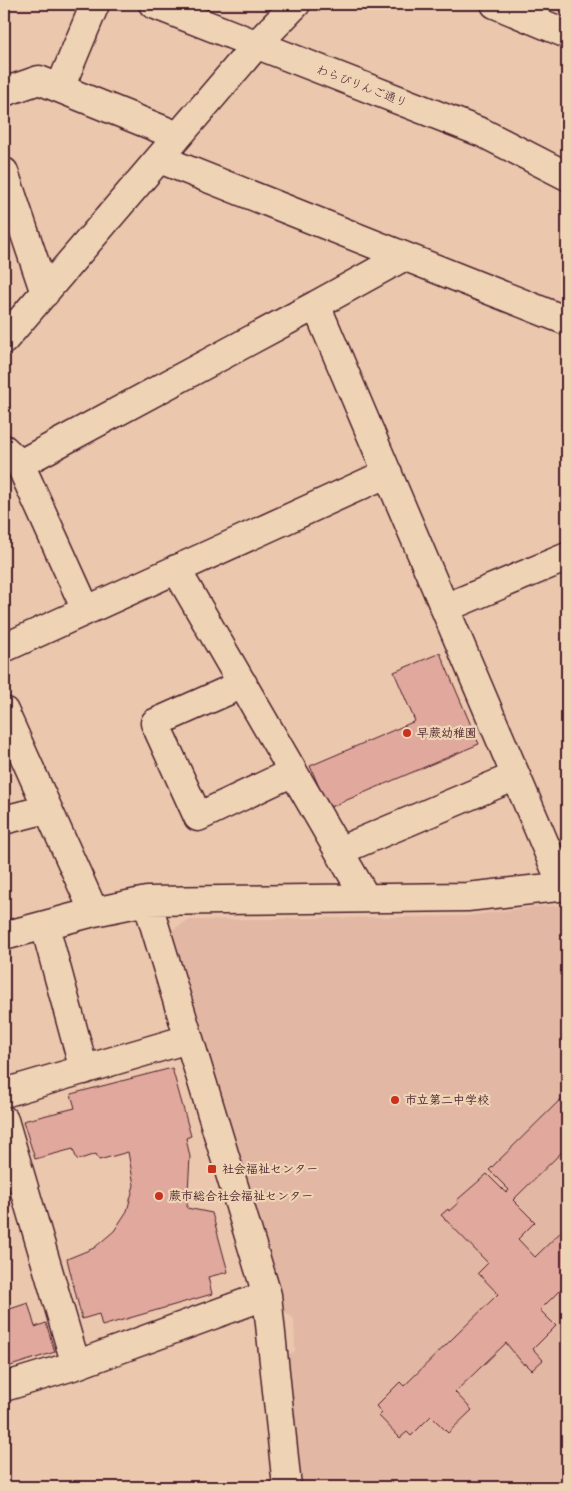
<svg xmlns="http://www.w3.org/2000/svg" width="571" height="1491" font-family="'Shantell Sans','Klee One',sans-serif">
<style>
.built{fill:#e2b8a4}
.building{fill:#e1a89d;stroke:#4a1f2b}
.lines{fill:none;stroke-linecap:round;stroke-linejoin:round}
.minor-casing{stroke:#4a1f2b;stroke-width:31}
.minor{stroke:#eed3b5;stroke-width:28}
.poi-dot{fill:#c8321e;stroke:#eed3b5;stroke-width:2}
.labels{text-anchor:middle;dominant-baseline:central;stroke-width:4.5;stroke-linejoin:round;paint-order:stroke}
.street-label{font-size:12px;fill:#4a1f2b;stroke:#eed3b5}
.poi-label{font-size:12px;font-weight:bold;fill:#4a1f2b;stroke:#eed3b5;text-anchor:start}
</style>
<rect width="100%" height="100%" fill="#ebc7ae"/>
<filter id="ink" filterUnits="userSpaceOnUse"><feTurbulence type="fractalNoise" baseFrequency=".02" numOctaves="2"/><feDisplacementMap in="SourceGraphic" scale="10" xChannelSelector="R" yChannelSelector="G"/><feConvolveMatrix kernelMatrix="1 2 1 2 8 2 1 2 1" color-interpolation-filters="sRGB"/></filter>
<g filter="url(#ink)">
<path class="built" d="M 567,905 L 567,1478 L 508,1487 L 298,1487 L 283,1357 L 295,1352 L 294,1319 L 278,1306 L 274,1271 L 172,930 L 189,920 L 467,916 L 533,907 Z"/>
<path class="building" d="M 440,653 L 479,744 L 328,808 L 310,766 L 415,721 L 394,672 Z
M 172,1068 L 191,1136 L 186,1138 L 190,1157 L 187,1208 L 212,1213 L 228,1272 L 208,1277 L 212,1294 L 102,1326 L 99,1314 L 82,1319 L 67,1259 L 94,1248 L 114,1231 L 127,1211 L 134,1185 L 128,1152 L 99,1160 L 96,1154 L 77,1160 L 73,1149 L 35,1159 L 23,1121 L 75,1108 L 71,1094 Z
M 567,1093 L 567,1147 L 513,1200 L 535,1222 L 518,1239 L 535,1257 L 567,1226 L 567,1283 L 540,1310 L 556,1326 L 533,1349 L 543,1360 L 532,1370 L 525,1363 L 524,1365 L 506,1343 L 455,1392 L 472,1410 L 448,1433 L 431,1416 L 411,1436 L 407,1432 L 400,1438 L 379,1416 L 382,1413 L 376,1406 L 400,1382 L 404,1386 L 498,1294 L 478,1273 L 488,1263 L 441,1215 L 448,1209 L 449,1211 L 458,1203 L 457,1200 L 487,1174 L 506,1193 L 509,1190 L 489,1170 Z
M 28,1303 L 35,1327 L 46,1323 L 55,1352 L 4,1368 L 4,1311 Z"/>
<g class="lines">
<g class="minor-casing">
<path id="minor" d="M 153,4 L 483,133 L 567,176
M 495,4 L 567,34
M 60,88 L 95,4
M 4,92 L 39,80 L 178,136
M 160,159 L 567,321
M 4,172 L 45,293
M 403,257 L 316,305 L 558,875 L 556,887
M 4,340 L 257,44 L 296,4
M 4,449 L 20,464 L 86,610
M 20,464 L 316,305
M 176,569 L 366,898
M 445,608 L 567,557
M 4,648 L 388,473
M 243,684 L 155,723 L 198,817 L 293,772
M 4,711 L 94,912
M 4,820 L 47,809
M 339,851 L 516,776
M 147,901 L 267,1295 L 287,1487
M 45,926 L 84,1070
M 4,936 L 94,912 L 147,901 L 467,897 L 567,886
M 4,1093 L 188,1039
M 4,1120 L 76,1365
M 4,1387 L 76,1365 L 267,1295"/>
</g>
<use href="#minor" class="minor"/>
</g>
</g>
<g class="poi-dot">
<circle cx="407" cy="733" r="5"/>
<circle cx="395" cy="1100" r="5"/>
<rect x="207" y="1164" width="10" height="10" rx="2.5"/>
<circle cx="159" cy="1196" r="5"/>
</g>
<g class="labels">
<g class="street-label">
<text transform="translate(362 86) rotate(21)">わらびりんご通り</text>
</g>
<g class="poi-label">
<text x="417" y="733">早蕨幼稚園</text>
<text x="405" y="1100">市立第二中学校</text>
<text x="222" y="1169">社会福祉センター</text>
<text x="169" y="1196">蕨市総合社会福祉センター</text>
</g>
</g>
<rect width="571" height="1491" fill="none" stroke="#eed3b5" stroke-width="20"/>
<rect x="10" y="10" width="551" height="1471" fill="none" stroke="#4a1f2b" stroke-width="2" filter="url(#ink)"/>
</svg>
